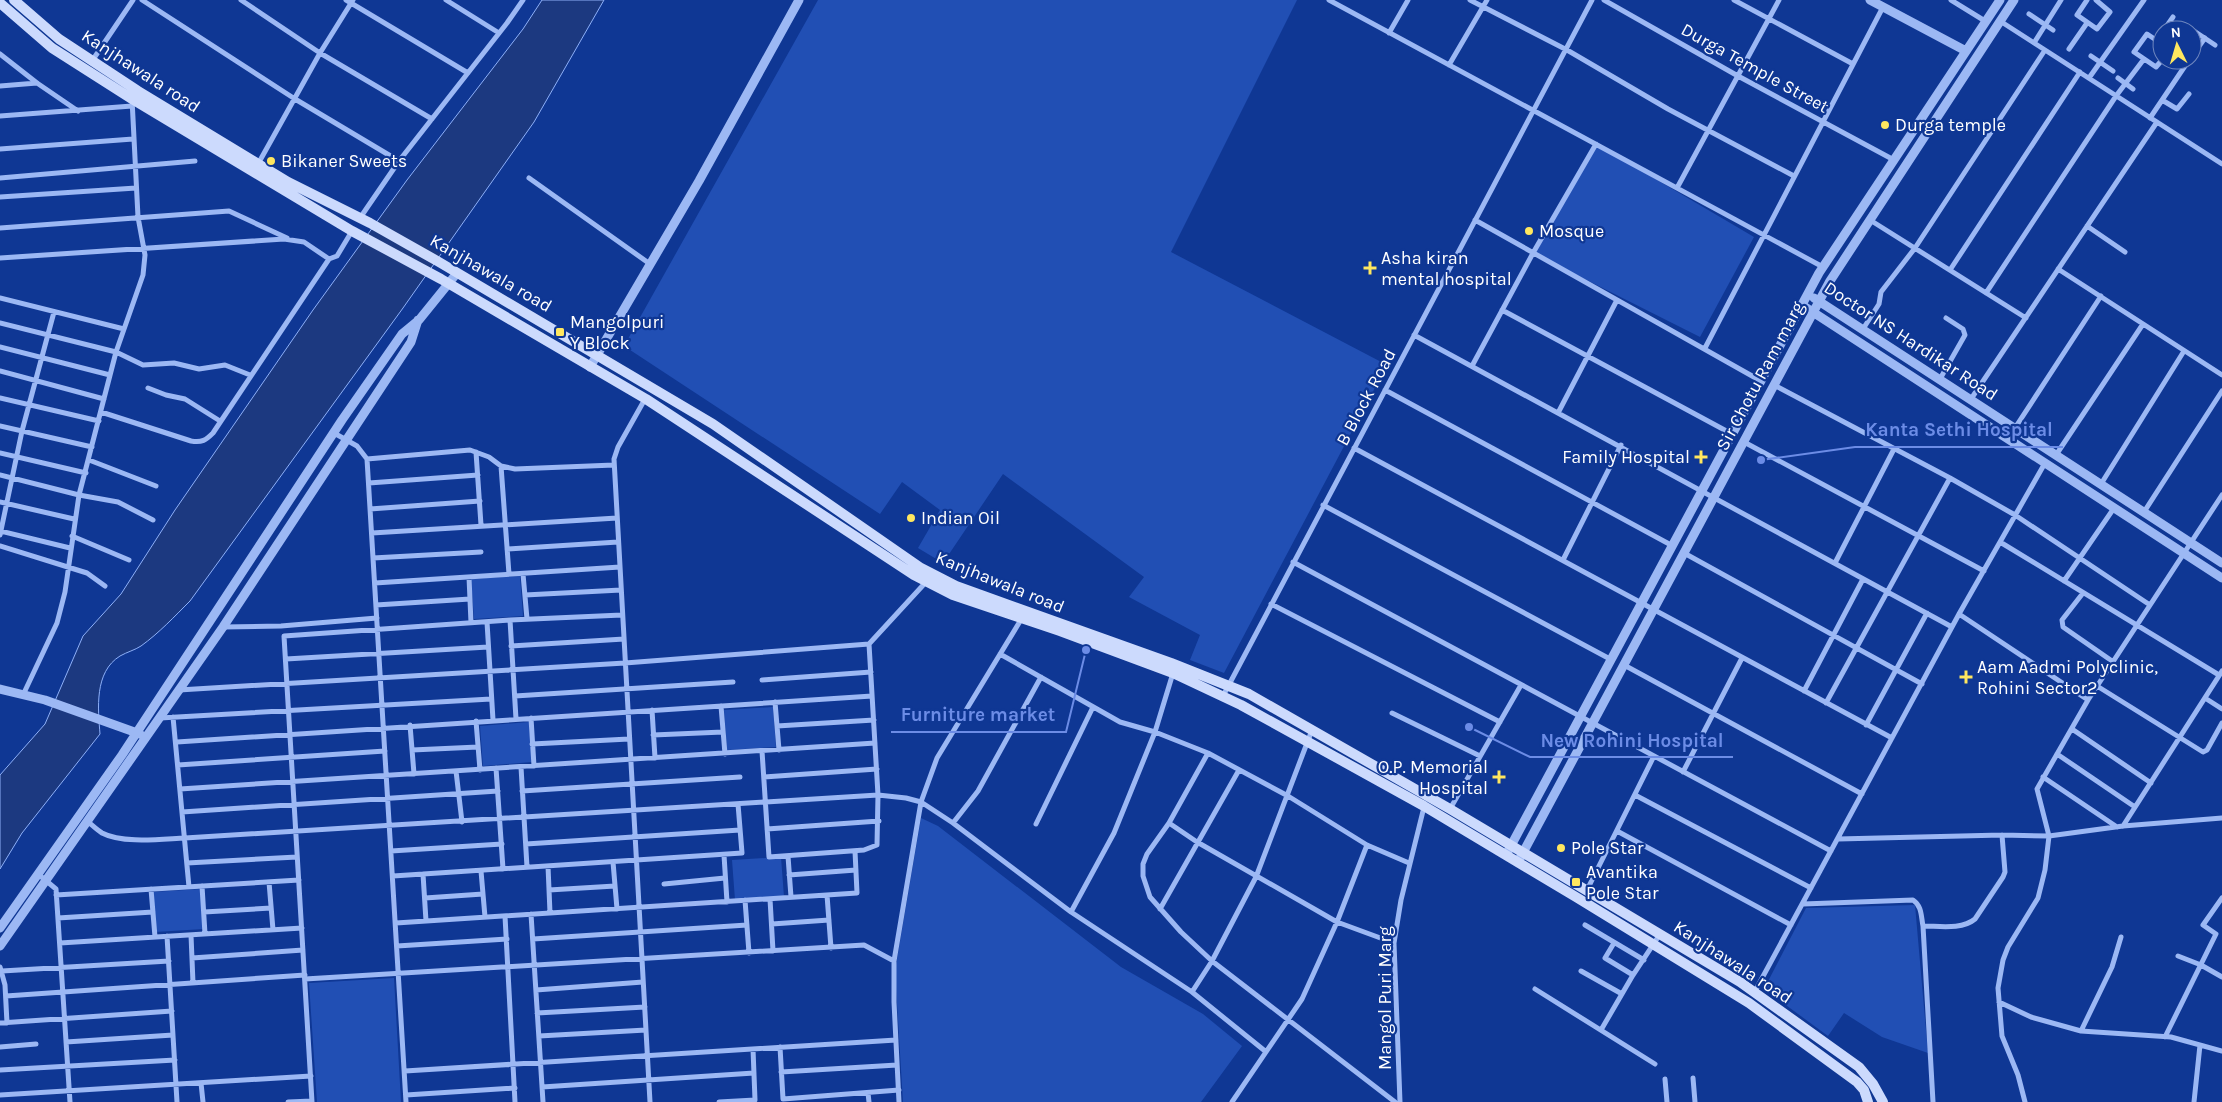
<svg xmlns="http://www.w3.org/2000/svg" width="2222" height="1102" font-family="Karla,sans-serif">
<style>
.green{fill:#214fb4}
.water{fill:#1c3980;stroke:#8eb0f8}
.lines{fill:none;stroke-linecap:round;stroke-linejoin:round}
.minor{stroke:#9cb8f4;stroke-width:5}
.tertiary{stroke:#9cb8f4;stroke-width:9}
.secondary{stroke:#ccdafd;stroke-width:10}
.poi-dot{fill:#ffe75f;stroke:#0f3794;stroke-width:2}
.labels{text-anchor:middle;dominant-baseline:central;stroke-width:4.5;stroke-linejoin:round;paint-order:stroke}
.street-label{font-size:18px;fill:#fff;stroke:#0f3794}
.poi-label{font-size:18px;fill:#fff;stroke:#0f3794;text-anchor:start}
.leader{fill:none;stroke:#6c8ce6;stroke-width:2}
.callout-dot{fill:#6c8ce6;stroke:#0f3794;stroke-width:2}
.callout-label{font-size:19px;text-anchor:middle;font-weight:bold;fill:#6c8ce6;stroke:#0f3794;stroke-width:4.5;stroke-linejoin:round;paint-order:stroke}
</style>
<rect width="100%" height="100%" fill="#0f3794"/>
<path class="green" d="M 818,0 L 1297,0 L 1171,252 L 1387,365 L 1224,673 L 1190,660 L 1200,635 L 1129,597 L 1144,577 L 1003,474 L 943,563 L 918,548 L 940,510 L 902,482 L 880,514 L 624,346 Z
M 1596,144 L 1754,237 L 1700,337 L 1533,253 Z
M 520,576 L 523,616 L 474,619 L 471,579 Z
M 773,707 L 776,747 L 727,750 L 724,710 Z
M 529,722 L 532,762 L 483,766 L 480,726 Z
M 921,818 L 938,826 L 1121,967 L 1203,1014 L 1242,1046 L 1201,1102 L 903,1102 L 895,971 Z
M 781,857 L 784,897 L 735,900 L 732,860 Z
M 202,889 L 204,929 L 155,932 L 153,892 Z
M 1915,905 L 1928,1053 L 1882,1037 L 1844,1013 L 1828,1036 L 1764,989 L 1806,908 Z
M 394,978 L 401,1102 L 317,1102 L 309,983 Z"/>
<path class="water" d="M 542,0 L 604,0 L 534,122 L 403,308 L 190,601 C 174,617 159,633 141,646 C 135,650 127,652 120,656 C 94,672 98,709 100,734 L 22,833 L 0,869 L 0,775 L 45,724 L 83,636 L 121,594 L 175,510 L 313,310 L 407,180 L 523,29 Z"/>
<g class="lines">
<path class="minor" d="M 142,0 L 295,99 L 399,161
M 241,0 L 320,53 L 432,119
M 346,0 L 468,73
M 446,0 L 499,33
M 1329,0 L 1823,267
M 1470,0 L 1567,50 L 1668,109 L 1794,176
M 1604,0 L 1738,76 L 1894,160
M 1734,0 L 1853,64
M 1951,0 L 1985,21
M 2087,0 L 2077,15 L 2097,29 L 2110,12 L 2096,0
M 2029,14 L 2053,30
M 2000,21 L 2222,164
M 2191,29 L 2215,45
M 2164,30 L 2173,17
M 1389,33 L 1408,0
M 2157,41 L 2162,33
M 2034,43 L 2061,0
M 2162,44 L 2147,34 L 2134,52 L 2156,67 L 2162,60
M 2069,49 L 2087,23
M 0,54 L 37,83 L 78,111
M 2091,56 L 2113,71
M 2192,56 L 2205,38
M 92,61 L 133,0
M 1449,65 L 1487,0
M 2089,78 L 2144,0
M 2118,78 L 2133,89
M 0,86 L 37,83
M 2162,100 L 2177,109 L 2189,94
M 0,116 L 132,106
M 2150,118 L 2189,60
M 0,149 L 133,139
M 258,164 L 320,53 L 353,0
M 0,178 L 195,161
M 529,178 L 650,264
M 1677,188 L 1779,0
M 0,197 L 136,188
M 360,218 L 399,161 L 507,23 L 523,0
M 1475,220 L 1761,381
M 1870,220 L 2026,318
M 2087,226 L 2125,252
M 0,228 L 229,211 L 287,238
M 0,258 L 284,239 L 304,242 L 329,259 L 337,256 L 352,231
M 2058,269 L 2222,375
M 1950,270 L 2080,72
M 1986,293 L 2116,96 L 2144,59
M 0,298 L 124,329
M 1502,310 L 1732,434
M 0,323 L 116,352 L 143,365 L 174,363 L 199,369 L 225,365 L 250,375
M 1863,329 L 1879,304 L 1881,292 L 1915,248 L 2045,50
M 1414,335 L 1952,627
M 0,347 L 110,375
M 1705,348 L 1883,7
M 1472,366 L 1533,253 L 1596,144
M 0,371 L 104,399
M 1940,379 L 1965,335 L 1963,329 L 1946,318
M 1774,385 L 1950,478 L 2015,515 L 2150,605
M 148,388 L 166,395 L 185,399 L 220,421
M 1385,390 L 1671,545
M 0,398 L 99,421
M 645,399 L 618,447 L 614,459 L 650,1102
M 1971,399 L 2157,122
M 101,412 L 191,441 C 202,443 206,440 213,433 L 329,259
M 1558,413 L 1617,300
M 0,426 L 92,447
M 2015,428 L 2101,296
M 334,433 L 357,446 L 367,459 L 406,1102
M 1744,442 L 1984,571
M 1354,448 L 1892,738
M 476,452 L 481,525
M 0,453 L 86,473
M 2056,455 L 2143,324
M 367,459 L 470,450 L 489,457 L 501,466 L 515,469 L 614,465
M 89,460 L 156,486
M 501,466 L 509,574
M 0,475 L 79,495 L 118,502 L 153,520
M 369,483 L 478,475
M 2101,484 L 2184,351
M 0,502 L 74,519
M 1323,505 L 1610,659
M 370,509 L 480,501
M 2144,512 L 2222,391
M 0,531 L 70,548
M 372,533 L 617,518
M 0,535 L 22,431 L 54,312
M 72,536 L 129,560
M 2000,542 L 2219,675
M 0,546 L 87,573 L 105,586
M 507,549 L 618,542
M 1684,553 L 1922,684
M 373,558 L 481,552
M 1563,560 L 1621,445
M 1293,562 L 1831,851
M 1835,563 L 1894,449
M 523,574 L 527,619
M 469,577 L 471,623
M 2064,581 L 2114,508
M 375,583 L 620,567
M 2083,593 L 2062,620 L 2063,627 L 2112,661
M 525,595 L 621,590
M 1271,604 L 1500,722
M 376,605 L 470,599
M 1959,614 L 2088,700
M 510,620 L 516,719
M 487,622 L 493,720
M 223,627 L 281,626 L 377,618
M 511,646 L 624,639
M 1000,654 L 1120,722 L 1155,732 L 1208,753 L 1288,796 L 1367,845 L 1409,863
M 286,659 L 488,647
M 1624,665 L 1862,794
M 762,680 L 871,672
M 2097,686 L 2203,752 L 2207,750 L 2222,723
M 179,690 L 625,663 L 869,644
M 1804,691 L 1863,579
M 23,695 L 57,623 L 65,592 L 79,495 L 116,352 L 143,275 L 145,255 L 138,217 L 132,99
M 515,696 L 733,682
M 1223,696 L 1592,0
M 2205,698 L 2222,709
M 775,702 L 779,750
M 1826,703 L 1950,478
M 721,706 L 725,754
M 652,710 L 655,758
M 1392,713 L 1480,756
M 173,717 L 189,887
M 160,718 L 491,699
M 531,718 L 534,766
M 476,721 L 480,770
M 410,725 L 414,774
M 1866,725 L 1927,613
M 777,726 L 874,720
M 2072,729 L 2151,783
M 653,735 L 723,732
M 177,742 L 872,696
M 532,744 L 629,739
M 412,750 L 478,747
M 762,751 L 769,857 L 864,850 L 877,845 L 878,795 L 869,644 L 926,582
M 1208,753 L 1169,823 L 1147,854 L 1143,864 L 1143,876 L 1150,897 L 1181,932 L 1212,961 L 1395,1102
M 2057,754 L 2135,807
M 178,765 L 385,751
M 521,767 L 527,867
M 496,768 L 503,869
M 456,771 L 462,822
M 1683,772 L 1742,658
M 764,777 L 877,769
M 2043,777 L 2117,827
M 180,789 L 875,743
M 522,791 L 740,777
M 1635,795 L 1811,888
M 1450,809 L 1521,685
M 182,812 L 498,791
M 87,821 C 92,825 97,830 102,833 C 123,844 162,839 185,838 L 878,795 L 906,798 L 921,802 L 953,823 L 1071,912 L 1192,992 L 1265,1051
M 953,823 L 978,791 L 1041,677
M 1169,823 L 1197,842 L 1337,922 L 1394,943
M 1036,824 L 1093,707
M 2123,826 L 2222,671
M 767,829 L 879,821
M 1617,831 L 1791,925
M 1838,839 L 2002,835 L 2049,836 L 2123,826 L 2222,818
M 526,844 L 740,830
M 391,851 L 502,844
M 724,855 L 727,902
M 788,856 L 791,897
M 613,862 L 617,909
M 187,863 L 297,857
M 548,866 L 550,913
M 481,871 L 485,917
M 38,874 L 56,889 L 70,1102
M 423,874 L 426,921
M 789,875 L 856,870
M 393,876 L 742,853 L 738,804
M 269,882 L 273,930
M 664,884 L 725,878
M 202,886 L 205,934
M 151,889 L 155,937
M 549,890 L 615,886
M 1587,890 L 1654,756
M 56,895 L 299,880
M 827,895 L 831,948
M 425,898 L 483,894
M 770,899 L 773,951
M 745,900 L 749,953
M 1803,904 L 1913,900 C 1922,906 1921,916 1923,926 L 1933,1102
M 1160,909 L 1239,770
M 204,912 L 271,908
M 1071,912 L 1114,833 L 1155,732 L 1173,673
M 531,914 L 543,1102
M 505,916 L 515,1102
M 58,918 L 153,912
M 396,923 L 857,893 L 855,851
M 772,924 L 829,920
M 1585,925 L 1644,960
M 1923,926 C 1939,926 1962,930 1975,919 L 2003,877 L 2005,872 L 2002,835
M 191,935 L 193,983
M 167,936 L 177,1102
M 533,939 L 747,925
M 60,943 L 302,928
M 1614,943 L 1605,958 L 1633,975
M 397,946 L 507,939
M 2178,956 L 2201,965 L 2222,977
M 192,958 L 303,950
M 0,967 L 5,985 L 7,1023
M 2,971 L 169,961
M 1581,971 L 1622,994
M 305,979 L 864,945 L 894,961
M 1535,989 L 1655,1064
M 536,990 L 643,982
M 1192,992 L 1212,961 L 1256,877 L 1312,730
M 1754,993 L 1959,614 L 2045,463
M 6,996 L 305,975
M 1999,1002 L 2031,1017 L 2081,1031 L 2171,1037 L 2222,1051
M 537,1013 L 645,1007
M 0,1023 L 172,1011
M 1601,1030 L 1633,975 L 1660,934
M 2081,1031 L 2112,967 L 2121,937
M 539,1036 L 646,1030
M 2165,1037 L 2216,934 L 2203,925 L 2222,898
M 66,1042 L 173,1035
M 0,1047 L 36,1044
M 780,1047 L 783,1099 L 899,1090
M 0,1070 L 175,1060
M 405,1071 L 896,1040
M 781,1072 L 897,1065
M 1693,1078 L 1695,1102
M 1665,1079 L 1667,1102
M 201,1083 L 203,1102
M 542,1087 L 754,1073
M 868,1093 L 869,1102
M 0,1095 L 311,1076
M 406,1095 L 515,1088
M 288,1102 L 312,1101
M 312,1102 L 284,636 L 510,620 L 622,615
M 719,1102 L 755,1100 L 753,1049
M 899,1102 L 894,1002 L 894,961 L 921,802 L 937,758 L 1022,618
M 1232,1102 L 1302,999 L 1337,922 L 1367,845
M 1400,1102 L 1394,943 L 1401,900 L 1424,807
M 2025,1102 L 2018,1075 L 2002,1036 L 1998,988 L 2003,960 L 2008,947 L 2038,898 L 2045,870 L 2049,836 L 2037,789 L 2088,700 L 2222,495
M 2194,1102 L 2200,1045"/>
<path class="tertiary" d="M 1870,0 L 1966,51
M 1814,298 L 2222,563
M 1802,305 L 2222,578
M 590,367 L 699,181 L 799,0
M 0,689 L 45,700 L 140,734
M 1506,855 L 1819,273 L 2000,0
M 1518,862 L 1830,281 L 2014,0
M 0,928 L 122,755 L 342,420 L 402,334 L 419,320 L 457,273
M 0,946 L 223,627 L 411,342 L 418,320"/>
<path class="secondary" d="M 14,0 L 59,39 L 138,91 L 288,182 L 370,223 L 439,262 L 713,424 L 921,568 L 956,586 L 1171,663 L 1249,694 L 1450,809 L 1740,982 L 1859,1067 L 1873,1084 L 1883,1102
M 0,3 L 52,48 L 132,99 L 352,231 L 441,279 L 646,399 L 914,575 L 953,595 L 1060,631 L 1173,673 L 1241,705 L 1424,806 L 1576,897 L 1749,1003 L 1857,1082 L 1864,1090 L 1868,1102"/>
</g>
<g class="poi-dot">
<circle cx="1885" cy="125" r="5"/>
<circle cx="271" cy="161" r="5"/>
<circle cx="1529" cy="231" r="5"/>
<path d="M1367.5 260.5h5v5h5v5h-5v5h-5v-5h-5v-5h5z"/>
<rect x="555" y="327" width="10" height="10" rx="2.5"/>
<path d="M1698.5 449.5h5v5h5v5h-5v5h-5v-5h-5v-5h5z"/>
<circle cx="911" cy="518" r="5"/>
<path d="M1963.5 669.5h5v5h5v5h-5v5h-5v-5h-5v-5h5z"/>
<path d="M1496.5 769.5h5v5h5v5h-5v5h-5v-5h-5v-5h5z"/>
<circle cx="1561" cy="848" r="5"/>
<rect x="1571" y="877" width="10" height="10" rx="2.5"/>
</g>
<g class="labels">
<g class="street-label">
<text transform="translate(1755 68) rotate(29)">Durga Temple Street</text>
<text transform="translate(141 71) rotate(33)">Kanjhawala road</text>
<text transform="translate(491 273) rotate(30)">Kanjhawala road</text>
<text transform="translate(1911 341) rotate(33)">Doctor NS Hardikar Road</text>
<text transform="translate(1760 376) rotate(-62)">Sir Chotu Ram marg</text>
<text transform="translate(1366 397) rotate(-62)">B Block Road</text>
<text transform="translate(1000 582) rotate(22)">Kanjhawala road</text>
<text transform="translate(1733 962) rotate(33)">Kanjhawala road</text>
<text transform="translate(1385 998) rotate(-90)">Mangol Puri Marg</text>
</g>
<g class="poi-label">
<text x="1895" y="125">Durga temple</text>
<text x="281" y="161">Bikaner Sweets</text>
<text x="1539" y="231">Mosque</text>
<text x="1381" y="258">Asha kiran<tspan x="1381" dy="21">mental hospital</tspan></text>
<text x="570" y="322">Mangolpuri<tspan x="570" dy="21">Y Block</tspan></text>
<text x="1690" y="457" text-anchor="end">Family Hospital</text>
<text x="921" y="518">Indian Oil</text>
<text x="1977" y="667">Aam Aadmi Polyclinic,<tspan x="1977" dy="21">Rohini Sector2</tspan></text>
<text x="1488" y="767" text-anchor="end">O.P. Memorial<tspan x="1488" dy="21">Hospital</tspan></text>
<text x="1571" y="848">Pole Star</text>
<text x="1586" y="872">Avantika<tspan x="1586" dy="21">Pole Star</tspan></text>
</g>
</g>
<path class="leader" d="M1761 460L1855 447H2063M1086 650L1066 732H891M1469 727L1530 757H1733"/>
<g class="callout-dot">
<circle cx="1761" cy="460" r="5"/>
<circle cx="1086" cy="650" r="5"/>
<circle cx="1469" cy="727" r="5"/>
</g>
<g class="callout-label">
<text x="1959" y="436">Kanta Sethi Hospital</text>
<text x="978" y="721">Furniture market</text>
<text x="1632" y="747">New Rohini Hospital</text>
</g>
<g transform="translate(2177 45) rotate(355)"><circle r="24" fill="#0f3794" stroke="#6f87bf"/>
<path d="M0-4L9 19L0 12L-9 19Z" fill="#ffe75f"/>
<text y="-8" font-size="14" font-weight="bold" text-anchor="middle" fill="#ffffff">N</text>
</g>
</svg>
